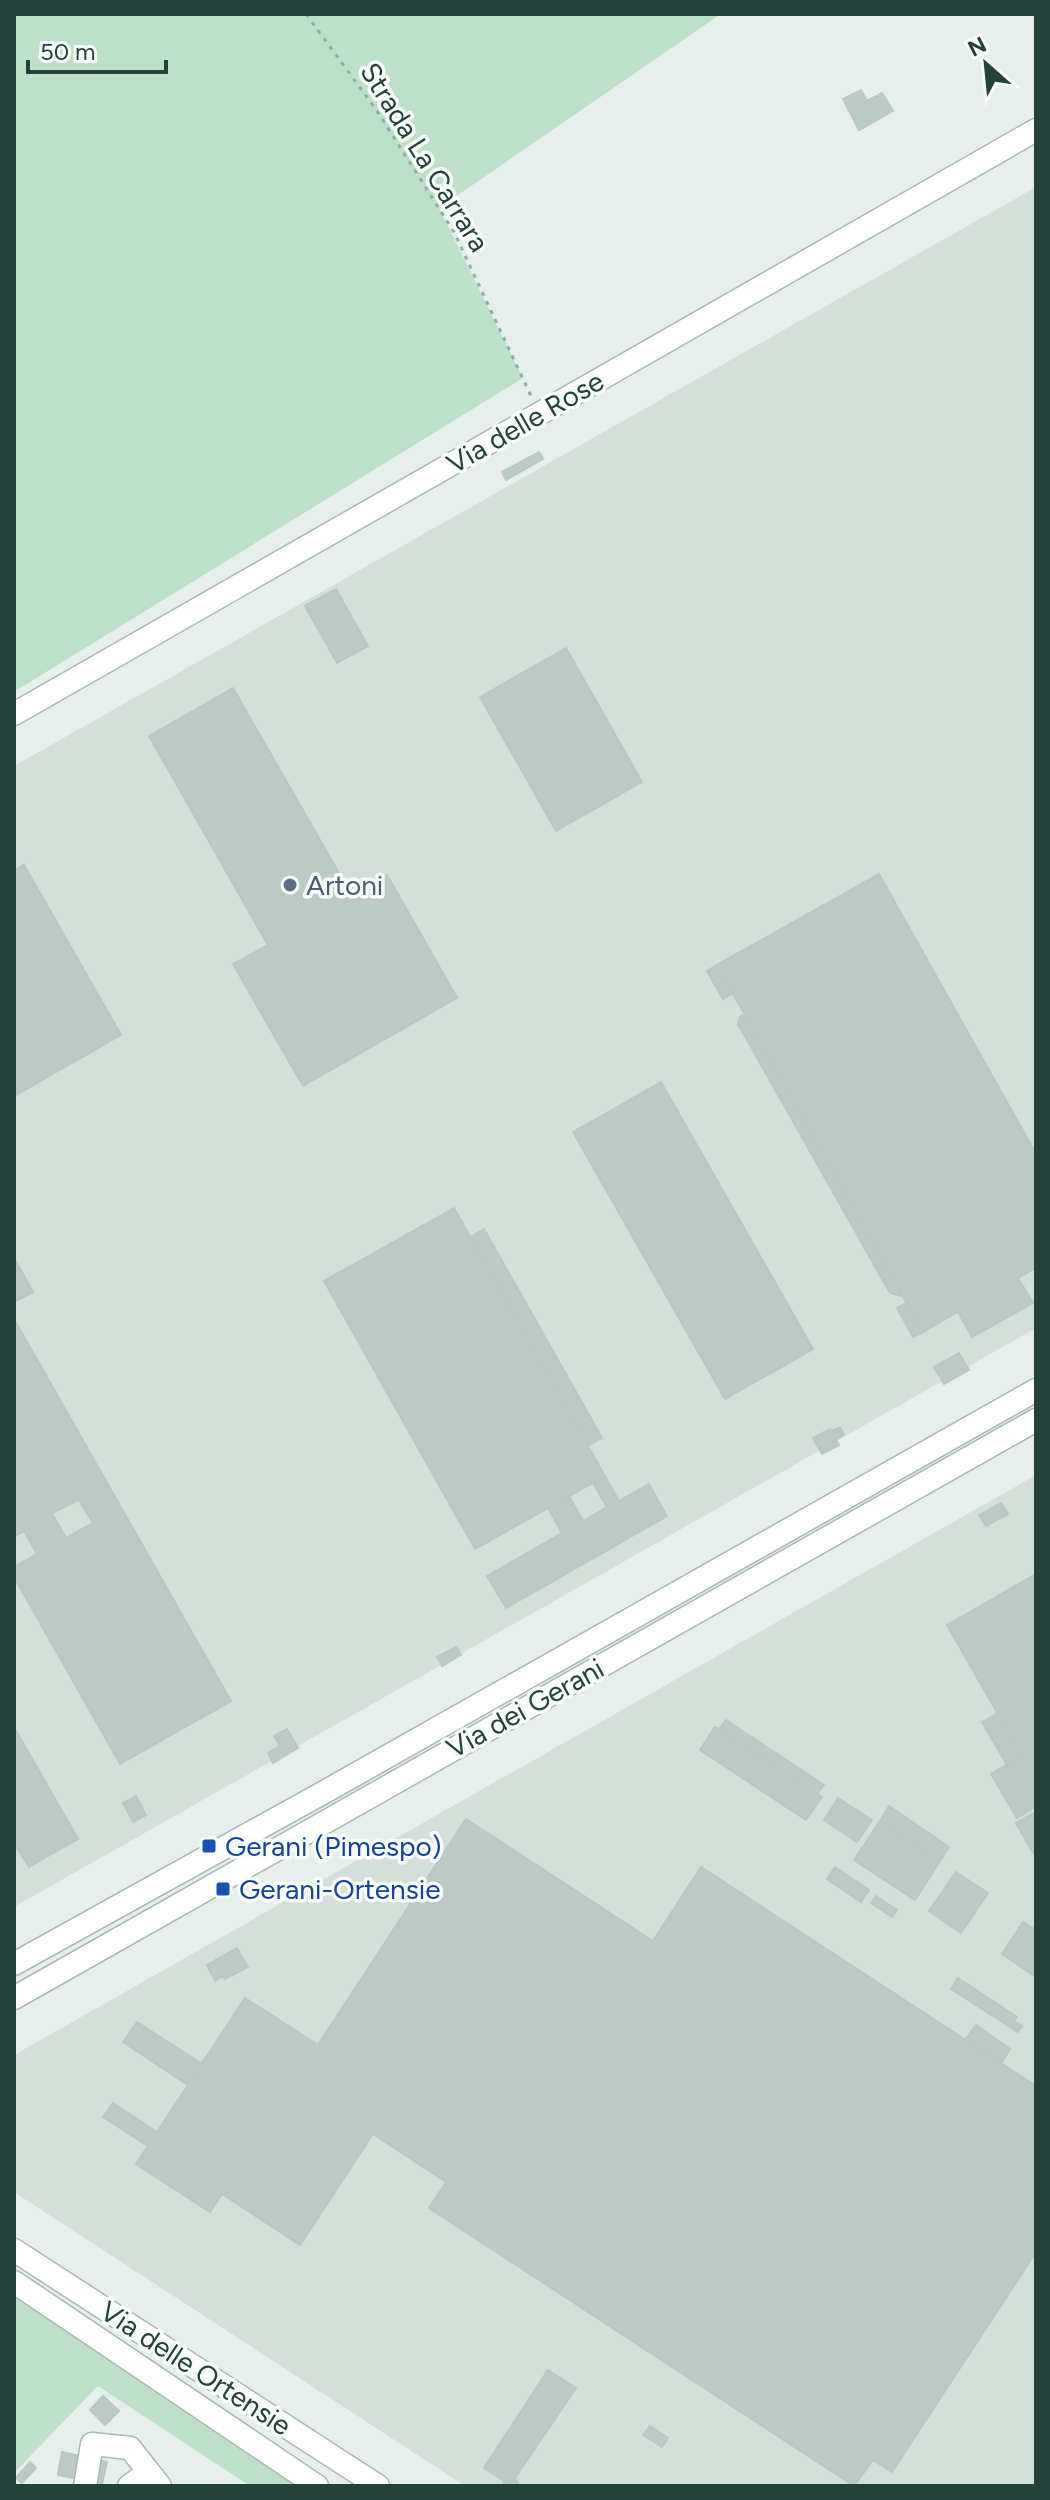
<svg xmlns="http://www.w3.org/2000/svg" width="1050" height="2500" font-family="Figtree,sans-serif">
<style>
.built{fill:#d4dfda}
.green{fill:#bfe0c8}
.building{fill:#bbcac4;stroke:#b8c9c2;stroke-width:2;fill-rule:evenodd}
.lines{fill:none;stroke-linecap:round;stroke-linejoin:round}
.minor-casing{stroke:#a8b8b2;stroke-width:25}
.path{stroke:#86b3a5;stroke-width:3;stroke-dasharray:4 6;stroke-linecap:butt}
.minor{stroke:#fff;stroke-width:22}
.service-dot{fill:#5c6f8a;stroke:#f7fbf9;stroke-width:3}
.transit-dot{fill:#1a4fb4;stroke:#f7fbf9;stroke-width:3}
.labels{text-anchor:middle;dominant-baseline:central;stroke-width:7;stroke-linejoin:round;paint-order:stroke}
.street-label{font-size:28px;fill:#24423a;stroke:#f7fbf9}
.service-label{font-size:28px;fill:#4e5e75;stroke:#f7fbf9;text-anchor:start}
.transit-label{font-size:28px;fill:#164399;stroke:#f7fbf9;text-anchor:start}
</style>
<rect width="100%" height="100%" fill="#e6efeb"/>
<path class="built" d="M 1036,187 L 1036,1328 L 14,1907 L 14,766 Z
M 1036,1475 L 1036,2486 L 465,2486 L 14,2192 L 14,2055 Z"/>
<path class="green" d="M 14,14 L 721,14 L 439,208 L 523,378 L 17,690 L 14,688 Z
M 14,2296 L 305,2486 L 250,2486 L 98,2386 L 14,2473 Z"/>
<path class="building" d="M 861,90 L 867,101 L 882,93 L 893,111 L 859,130 L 843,99 Z
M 539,452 L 543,459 L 506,480 L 502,472 Z
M 336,589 L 368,646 L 337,663 L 305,606 Z
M 566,648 L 642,782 L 556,831 L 480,697 Z
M 233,688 L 352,896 L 387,875 L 457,998 L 303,1086 L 233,964 L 268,945 L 149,736 Z
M 24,865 L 121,1035 L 14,1096 L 14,871 Z
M 879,874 L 1036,1154 L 1036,1268 L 1018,1278 L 1033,1303 L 972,1337 L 958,1312 L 923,1332 L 717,965 Z
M 717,965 L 733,993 L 723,999 L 707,971 Z
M 744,1014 L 902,1296 L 890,1293 L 738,1024 L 740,1017 Z
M 661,1082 L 813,1349 L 725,1399 L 573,1132 Z
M 454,1208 L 605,1476 L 475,1549 L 324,1281 Z
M 484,1229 L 602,1438 L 588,1446 L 471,1237 Z
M 14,1258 L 33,1292 L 14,1302 Z
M 906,1303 L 923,1332 L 913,1337 L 897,1308 Z
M 14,1319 L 231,1701 L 120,1764 L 14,1577 L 14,1567 L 37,1554 L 24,1531 L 14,1537 ZM 79,1500 L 93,1523 L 66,1538 L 52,1513 Z
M 959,1353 L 969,1370 L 944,1384 L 934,1367 Z
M 840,1427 L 844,1435 L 836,1440 L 839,1445 L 822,1454 L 813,1438 L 830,1429 L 832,1431 Z
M 605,1476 L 619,1501 L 649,1484 L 667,1516 L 506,1608 L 487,1576 L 562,1533 L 548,1508 L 569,1496 L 583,1521 L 607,1507 L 593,1483 Z
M 1001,1503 L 1008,1514 L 986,1526 L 979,1515 Z
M 1036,1574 L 1036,1806 L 1017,1818 L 991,1774 L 1022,1756 L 947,1625 Z
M 456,1647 L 461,1655 L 442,1666 L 437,1657 Z
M 998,1713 L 1022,1756 L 1007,1765 L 982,1722 Z
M 726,1720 L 824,1785 L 817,1794 L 719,1729 Z
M 14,1727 L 78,1839 L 29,1867 L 14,1843 Z
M 715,1727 L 822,1797 L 806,1820 L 700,1750 Z
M 287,1729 L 298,1748 L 273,1763 L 268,1753 L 280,1746 L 274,1736 Z
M 136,1796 L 146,1815 L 133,1822 L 123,1803 Z
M 838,1798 L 872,1820 L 857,1842 L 824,1820 Z
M 889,1806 L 949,1847 L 940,1861 L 880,1821 Z
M 1036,1812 L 1036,1858 L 1016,1823 Z
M 466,1819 L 653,1941 L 701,1867 L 1036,2086 L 1036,2252 L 892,2472 L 873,2460 L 854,2486 L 429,2208 L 446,2182 L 373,2134 L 300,2245 L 222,2194 L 210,2212 L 136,2164 L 245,1998 L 318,2045 Z
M 880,1821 L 940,1861 L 915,1900 L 854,1860 Z
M 835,1867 L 869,1890 L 861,1902 L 827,1879 Z
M 956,1872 L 988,1893 L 961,1933 L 929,1911 Z
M 876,1896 L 897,1910 L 892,1917 L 871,1903 Z
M 1023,1922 L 1036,1930 L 1036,1977 L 1002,1954 Z
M 237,1948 L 248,1967 L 225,1979 L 223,1976 L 215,1981 L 207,1965 Z
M 958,1978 L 1017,2017 L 1014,2021 L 1022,2026 L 1018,2032 L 951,1989 Z
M 137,2022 L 202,2064 L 188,2085 L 123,2042 Z
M 976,2025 L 1010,2049 L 1001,2063 L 965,2040 Z
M 113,2103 L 157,2132 L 148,2146 L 103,2117 Z
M 548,2370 L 576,2388 L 515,2478 L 519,2486 L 503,2486 L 504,2481 L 484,2468 Z
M 103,2396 L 119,2411 L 105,2425 L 90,2410 Z
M 650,2426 L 668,2438 L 662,2447 L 643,2435 Z
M 62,2452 L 107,2462 L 102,2484 L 58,2475 Z
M 30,2462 L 36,2468 L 22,2483 L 16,2478 Z"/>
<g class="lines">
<g class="minor-casing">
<path id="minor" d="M 14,714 L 1036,130
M 14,1964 L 328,1790 L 1036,1390
M 14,1998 L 1036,1420
M 14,2250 L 378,2486
M 14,2282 L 317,2486
M 85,2486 L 92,2444 L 130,2448 L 160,2486
M 129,2486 L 148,2472"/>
</g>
<path class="path" d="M 306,14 L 377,111 L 454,232 L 531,396"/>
<use href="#minor" class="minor"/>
</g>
<circle class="service-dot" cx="290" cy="885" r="8"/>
<g class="transit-dot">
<rect x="201" y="1838" width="16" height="16" rx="4"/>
<rect x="215" y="1881" width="16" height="16" rx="4"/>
</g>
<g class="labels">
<g class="street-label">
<text transform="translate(425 157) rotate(58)">Strada La Carrara</text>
<text transform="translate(525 422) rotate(-30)">Via delle Rose</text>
<text transform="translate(525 1708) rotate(-29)">Via dei Gerani</text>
<text transform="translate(196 2368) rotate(33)">Via delle Ortensie</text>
</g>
<g class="service-label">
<text x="306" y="885">Artoni</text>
</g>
<g class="transit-label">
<text x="225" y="1846">Gerani (Pimespo)</text>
<text x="239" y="1889">Gerani-Ortensie</text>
</g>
</g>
<rect width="1050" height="2500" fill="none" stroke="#24423a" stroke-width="32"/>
<g transform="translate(986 64) rotate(333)" stroke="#f7fbf9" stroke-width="6" paint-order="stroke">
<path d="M0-6L14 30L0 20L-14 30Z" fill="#24423a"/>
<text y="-12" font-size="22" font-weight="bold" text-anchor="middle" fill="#24423a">N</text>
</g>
<path d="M28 60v12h138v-12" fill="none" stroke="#24423a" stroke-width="4"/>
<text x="40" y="60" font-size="24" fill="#24423a" stroke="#f7fbf9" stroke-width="6" paint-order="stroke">50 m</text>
</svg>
